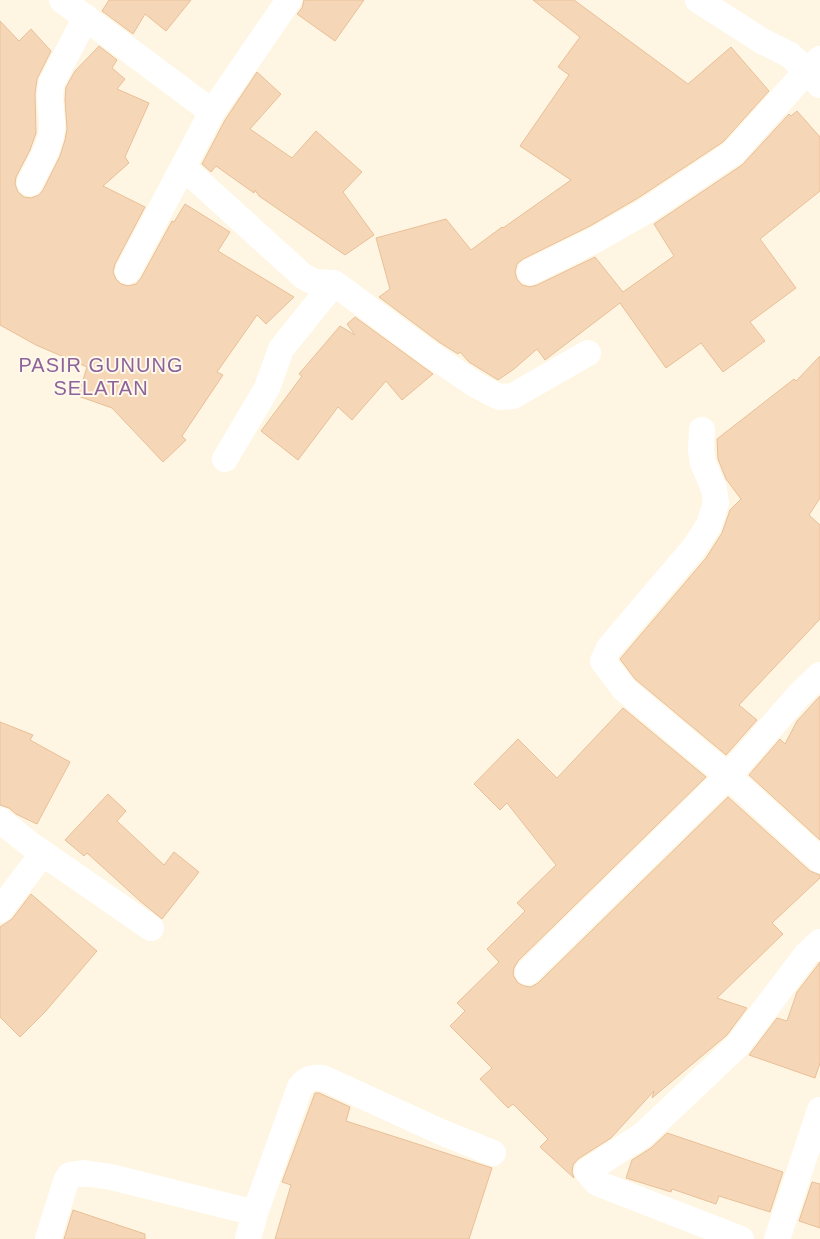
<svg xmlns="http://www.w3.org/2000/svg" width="820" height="1239" font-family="Arial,sans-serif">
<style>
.building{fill:#f5d7b8;stroke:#e9bf97}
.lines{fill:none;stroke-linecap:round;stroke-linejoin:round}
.street{stroke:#fff;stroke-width:26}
.labels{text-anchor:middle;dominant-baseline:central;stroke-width:4;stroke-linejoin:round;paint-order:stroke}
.quarter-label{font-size:20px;letter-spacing:1px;fill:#8e629b;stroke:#fff9ea}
</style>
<rect width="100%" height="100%" fill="#fef6e2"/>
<path class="building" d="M 109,0 L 191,0 L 166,31 L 145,14 L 133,34 L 102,11 Z
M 304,0 L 364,0 L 335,41 L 297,14 L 302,8 Z
M 533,0 L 574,0 L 688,84 L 731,47 L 769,91 L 723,142 L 638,198 L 590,226 L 523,259 L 517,264 L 515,272 L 517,279 L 522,285 L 530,287 L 537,285 L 595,257 L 623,292 L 674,256 L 654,224 L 742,165 L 789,114 L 791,116 L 797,111 L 820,137 L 820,191 L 760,239 L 796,288 L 750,322 L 765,341 L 723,372 L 701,343 L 666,368 L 620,303 L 545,360 L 537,349 L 514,369 L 498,380 L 469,362 L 460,352 L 458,354 L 439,342 L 379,297 L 390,289 L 376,238 L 446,219 L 471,250 L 502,227 L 503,228 L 571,180 L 520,146 L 569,75 L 558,67 L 580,37 Z
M 0,21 L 19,41 L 31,29 L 51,51 L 37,79 L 35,94 L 36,133 L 30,150 L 16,177 L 15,184 L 18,192 L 24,197 L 31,198 L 39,195 L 43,190 L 60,156 L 65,140 L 67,129 L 65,99 L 66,87 L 75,71 L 99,46 L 117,60 L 112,68 L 125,79 L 117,89 L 149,103 L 125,157 L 129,163 L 103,186 L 145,207 L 115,264 L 113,272 L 116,279 L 121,284 L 128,286 L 136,284 L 141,278 L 172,221 L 174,222 L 185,204 L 230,232 L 218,251 L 294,297 L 266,324 L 257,315 L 217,372 L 223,375 L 182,436 L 186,440 L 163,462 L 112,408 L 78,396 L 87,367 L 36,345 L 0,325 Z
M 257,72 L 281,94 L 250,129 L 292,158 L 316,131 L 362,172 L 343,192 L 374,235 L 345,255 L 259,196 L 255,190 L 254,193 L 216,166 L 211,172 L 202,164 L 225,120 Z
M 355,317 L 433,374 L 402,400 L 386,381 L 352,420 L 338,407 L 298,460 L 261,431 L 302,376 L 299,374 L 340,326 L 355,335 L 347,324 Z
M 820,356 L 820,498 L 809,515 L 820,525 L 820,619 L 739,705 L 757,720 L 726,755 L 635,679 L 620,659 L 706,558 L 722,533 L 730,510 L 741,499 L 726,479 L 718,459 L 717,439 L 794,379 L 796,381 Z
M 820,696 L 820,840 L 749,775 L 780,739 L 785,744 L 797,721 Z
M 623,708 L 706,777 L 518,961 L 514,968 L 513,975 L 518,983 L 524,986 L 531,987 L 538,983 L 728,797 L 810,871 L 820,875 L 820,878 L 772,923 L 783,934 L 717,998 L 747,1008 L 727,1035 L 652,1098 L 654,1091 L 611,1138 L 578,1159 L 573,1165 L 572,1172 L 574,1178 L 540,1147 L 548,1139 L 513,1104 L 508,1108 L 480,1079 L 492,1068 L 450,1026 L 465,1011 L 457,1003 L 499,962 L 487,949 L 525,911 L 517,903 L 556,865 L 507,803 L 500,810 L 474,784 L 518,739 L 557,778 Z
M 0,722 L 33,735 L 30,740 L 70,762 L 37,824 L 16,814 L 9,808 L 0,805 Z
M 108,794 L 126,811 L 117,821 L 164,865 L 174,852 L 199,872 L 162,919 L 140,901 L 87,853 L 84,856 L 65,840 Z
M 31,894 L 97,951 L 45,1012 L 20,1037 L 0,1017 L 0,927 L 12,919 Z
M 820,962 L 820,1063 L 815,1078 L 749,1055 L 777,1018 L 787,1021 L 797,992 Z
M 315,1093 L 319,1093 L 350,1107 L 346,1121 L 492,1168 L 469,1239 L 275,1239 L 291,1185 L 282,1182 Z
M 667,1133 L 783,1172 L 770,1212 L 719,1196 L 716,1204 L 672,1189 L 671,1192 L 626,1178 L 632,1160 L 651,1148 Z
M 812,1182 L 820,1184 L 820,1228 L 799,1221 Z
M 73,1210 L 145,1234 L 145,1239 L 64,1239 Z"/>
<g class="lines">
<path class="street" d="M 62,0 L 212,112
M 289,0 L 212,112 L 183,167 L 303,276 L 314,282 L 334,283 L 430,354 L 476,385 L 499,397 L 513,396 L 588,353
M 698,0 L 762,41 L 790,55 L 820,85
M 30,183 C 38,166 50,148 52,129 C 53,113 47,98 52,82 L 86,17
M 128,271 L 183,167
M 530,272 L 597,239 L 646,211 L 733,153 L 806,72 L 820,59
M 702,430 L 701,450 L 703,463 L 714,489 L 716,503 L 709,525 L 694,548 L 609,648 L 603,661 L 624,689 L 728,776 L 820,860
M 225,459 L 267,388 L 281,349 L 334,283
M 0,820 L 31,845 L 151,928
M 0,910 L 43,853
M 528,972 L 728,776 L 800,694 L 820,675
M 48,1239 L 66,1181 L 70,1175 L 84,1173 L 111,1177 L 255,1213
M 248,1239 L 255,1213 L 300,1087 C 307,1078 312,1077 323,1078 L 441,1132 L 493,1153
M 741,1239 L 597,1183 L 587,1171 L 643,1135 L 738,1045 L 806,955 L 820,942
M 777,1239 L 820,1110"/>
</g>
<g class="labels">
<g class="quarter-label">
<text x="101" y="365">PASIR GUNUNG<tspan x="101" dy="23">SELATAN</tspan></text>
</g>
</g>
</svg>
